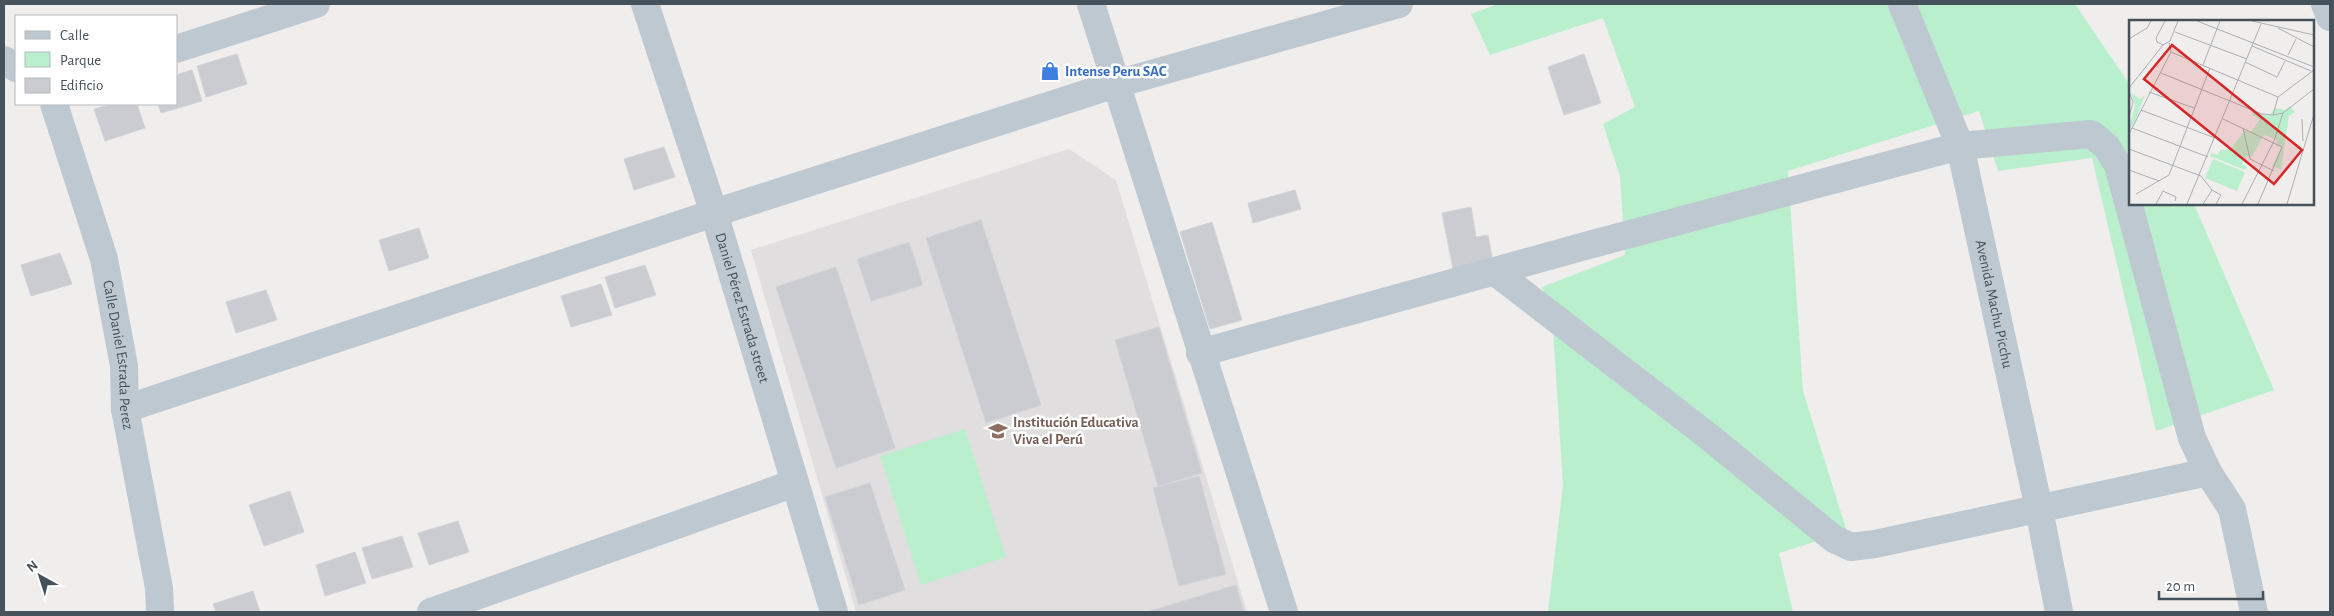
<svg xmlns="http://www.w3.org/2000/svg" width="2334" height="616" font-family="'Alegreya Sans',sans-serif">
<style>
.education{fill:#e1dedf}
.green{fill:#baefce}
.building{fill:#caccd2;stroke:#d1d3d9}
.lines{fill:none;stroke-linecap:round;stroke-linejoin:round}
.minor{stroke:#bdc8d0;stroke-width:28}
.labels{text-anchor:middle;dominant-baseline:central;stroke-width:5;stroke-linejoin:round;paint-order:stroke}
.shop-label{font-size:15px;font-weight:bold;fill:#366cbe;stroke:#fff;text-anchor:start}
.street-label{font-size:15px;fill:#45515b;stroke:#fff}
.education-label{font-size:15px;font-weight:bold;fill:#785e54;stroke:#fff;text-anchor:start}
.inset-road{fill:none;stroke:#acafb3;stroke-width:1}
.view{fill:#d62828;fill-opacity:0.15;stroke:#d62828;stroke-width:2.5}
.inset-edge{fill:none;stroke:#45515b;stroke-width:2.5}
</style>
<rect width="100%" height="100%" fill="#f0eded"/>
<path class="education" d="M 1069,149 L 1116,180 L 1247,612 L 856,612 L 751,250 Z"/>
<path class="green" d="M 1498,4 L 2075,4 L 2130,85 L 2130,204 L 2194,204 L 2274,390 L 2156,431 L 2092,158 L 1998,171 L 1979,111 L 1788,171 L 1803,391 L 1847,532 L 1779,553 L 1793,612 L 1548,612 L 1563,485 L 1552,314 L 1542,287 L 1625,255 L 1620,176 L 1603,124 L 1635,107 L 1603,18 L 1490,55 L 1471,14 Z
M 965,429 L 1006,557 L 921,585 L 880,456 Z"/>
<path class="building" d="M 237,54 L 247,84 L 206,97 L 197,66 Z
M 1584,54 L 1601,103 L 1564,115 L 1548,67 Z
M 192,70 L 202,101 L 161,113 L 158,104 L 176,104 L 176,75 Z
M 113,104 L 137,104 L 145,128 L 105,141 L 94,109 Z
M 664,147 L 675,177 L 634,190 L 624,159 Z
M 1295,190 L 1301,209 L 1253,223 L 1248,203 Z
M 1471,207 L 1476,237 L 1488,235 L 1493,262 L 1453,269 L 1442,213 Z
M 981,220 L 1041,405 L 986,423 L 926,238 Z
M 1212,222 L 1242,320 L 1210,329 L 1180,232 Z
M 419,228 L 429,258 L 389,271 L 379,240 Z
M 909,242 L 923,285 L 871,301 L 857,259 Z
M 60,253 L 72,284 L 31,296 L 21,265 Z
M 645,265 L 656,295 L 615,308 L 605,277 Z
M 836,267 L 895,448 L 836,468 L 776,287 Z
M 601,284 L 612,315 L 571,327 L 561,296 Z
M 266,290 L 277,320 L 236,333 L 226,302 Z
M 1159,327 L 1202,473 L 1158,486 L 1115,340 Z
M 1199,476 L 1226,574 L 1179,586 L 1153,488 Z
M 870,483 L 905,590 L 859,605 L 825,497 Z
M 290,491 L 304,532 L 264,546 L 249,505 Z
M 458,521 L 469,552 L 429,565 L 418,533 Z
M 402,536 L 413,567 L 372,579 L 362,548 Z
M 355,552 L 366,583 L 325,596 L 316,565 Z
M 1236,585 L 1244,612 L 1150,612 L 1150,611 Z
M 253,591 L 260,612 L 216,612 L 213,604 Z"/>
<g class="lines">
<g class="minor">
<path id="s1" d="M 645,4 L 714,213 L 834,612"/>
<path d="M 1091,4 L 1284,612"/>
<path id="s2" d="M 1902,4 L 1960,146 L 2039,509 L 2059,612"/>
<path d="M 2325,4 L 2330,17"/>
<path d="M 176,49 L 316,4"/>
<path d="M 4,60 L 16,68"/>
<path id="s3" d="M 54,104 L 104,259 L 124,366 L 125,409 L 159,588 L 160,612"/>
<path d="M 1494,271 L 1708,436 L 1834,539 L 1851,547 L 1875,544 L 2208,472"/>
<path d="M 1200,353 L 1585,246 L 1960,146 L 2091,134 L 2106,146 L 2118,165 L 2192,438 L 2208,472 L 2232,509 L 2254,612"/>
<path d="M 125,409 L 714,213 L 1116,84 L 1399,4"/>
<path d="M 431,612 L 795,483"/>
</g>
</g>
<defs>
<g id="shop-bare" transform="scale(1.5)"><path d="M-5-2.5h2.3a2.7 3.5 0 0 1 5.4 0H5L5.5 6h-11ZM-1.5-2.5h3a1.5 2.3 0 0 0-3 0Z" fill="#3f7fe0" stroke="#fff" stroke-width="2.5" paint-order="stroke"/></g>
<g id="school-bare" transform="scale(1.5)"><path d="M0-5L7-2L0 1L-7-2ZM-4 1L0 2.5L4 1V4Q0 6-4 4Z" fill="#8d6e63" stroke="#fff" stroke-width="2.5" paint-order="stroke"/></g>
</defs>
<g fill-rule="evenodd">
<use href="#shop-bare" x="1050" y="71"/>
<use href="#school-bare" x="998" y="431"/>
</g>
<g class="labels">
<g class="shop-label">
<text x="1065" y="71">Intense Peru SAC</text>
</g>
<g class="street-label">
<text stroke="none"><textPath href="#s2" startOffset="315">Avenida Machu Picchu</textPath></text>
<text stroke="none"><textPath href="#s1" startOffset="319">Daniel Pérez Estrada street</textPath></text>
<text stroke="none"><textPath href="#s3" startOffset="260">Calle Daniel Estrada Perez</textPath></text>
</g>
<g class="education-label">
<text x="1013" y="422">Institución Educativa<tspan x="1013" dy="17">Viva el Perú</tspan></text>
</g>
</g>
<g transform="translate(2129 20)">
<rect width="185" height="185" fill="#f0eded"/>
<path d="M 2,73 L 11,79 L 16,75 L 5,103 L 0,109 L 6,85 ZM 161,86 L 166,92 L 160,96 L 152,149 L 143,146 L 152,128 L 146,125 L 148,120 L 135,115 L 122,138 L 117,136 L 113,144 L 118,147 L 116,150 L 81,136 L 82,133 L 89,135 L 91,130 L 102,129 L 116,110 L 122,112 L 131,99 L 123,95 L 124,92 L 140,96 L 146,88 L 156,90 ZM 84,139 L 116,152 L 108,171 L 76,158 Z" fill="#baefce"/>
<path class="inset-road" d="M 36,1 L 27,18 L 28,22 L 34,25 L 41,21 L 49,1M 68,1 L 185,47M 123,1 L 185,15M 149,8 L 185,27M 46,12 L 118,39M 0,19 L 18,8 L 22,1M 40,23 L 42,32 L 149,77M 123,26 L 182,51M 159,35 L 167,19M 116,42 L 148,57 L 156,41M 74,45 L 91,1M 32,53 L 133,94 L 144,95 L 149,77 L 185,50M 0,68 L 34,25M 0,72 L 4,82 L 0,97M 20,72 L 65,88M 12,90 L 86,118M 144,95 L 154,93 L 185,69M 94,99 L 153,127 L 129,184M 173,99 L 174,121M 3,108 L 79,137M 114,108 L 121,139 L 145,151M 0,114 L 42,32M 0,129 L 72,156M 0,150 L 30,161M 72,156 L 83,170M 7,174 L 40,155 L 81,48M 27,184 L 34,171 L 47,177 L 46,181M 58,184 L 132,4M 74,184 L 83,170 L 92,175 L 87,184M 113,184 L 145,121 L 154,93M 158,184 L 185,94"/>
<path class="view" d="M 43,25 L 173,130 L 145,164 L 15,59 Z"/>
<rect width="185" height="185" class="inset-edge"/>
</g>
<rect width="2334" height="616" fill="none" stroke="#45515b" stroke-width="10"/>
<rect x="15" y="15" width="162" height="90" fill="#ffffff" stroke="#b5b9bd"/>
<rect x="25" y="31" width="25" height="8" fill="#bdc8d0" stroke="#b5b9bd"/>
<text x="60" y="40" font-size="15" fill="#45515b">Calle</text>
<rect x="25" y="52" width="25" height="15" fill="#baefce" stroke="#b5b9bd"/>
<text x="60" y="65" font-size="15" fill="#45515b">Parque</text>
<rect x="25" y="78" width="25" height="15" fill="#caccd2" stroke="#b5b9bd"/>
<text x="60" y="90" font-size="15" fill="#45515b">Edificio</text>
<g transform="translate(40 576) rotate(321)" stroke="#ffffff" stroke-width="4" paint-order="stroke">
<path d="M0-4L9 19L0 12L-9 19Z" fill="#45515b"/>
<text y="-8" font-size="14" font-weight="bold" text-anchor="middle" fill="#45515b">N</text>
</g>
<path d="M2159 591v8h104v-8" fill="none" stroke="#45515b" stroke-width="2.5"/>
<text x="2166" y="591" font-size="15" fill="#45515b" stroke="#ffffff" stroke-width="4" paint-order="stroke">20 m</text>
</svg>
